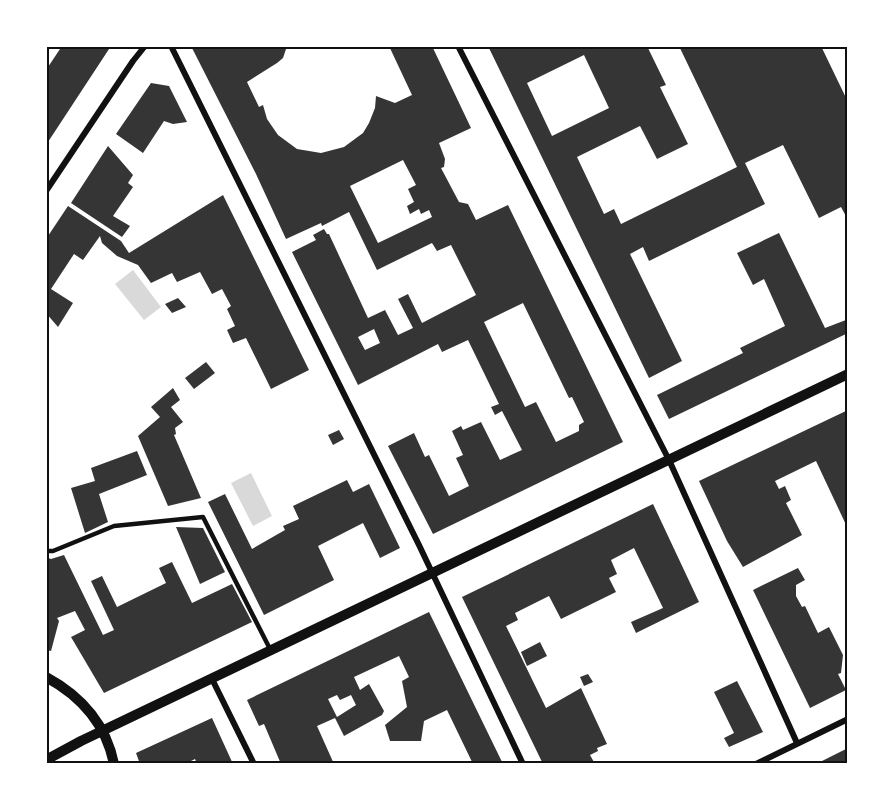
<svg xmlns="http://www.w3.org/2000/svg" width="894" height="810" font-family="Literata,serif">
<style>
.water{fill:#d9d9d9}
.building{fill:#353535;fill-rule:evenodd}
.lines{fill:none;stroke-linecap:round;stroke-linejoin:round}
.service{stroke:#111;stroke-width:4.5}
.minor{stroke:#111;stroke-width:6}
.tertiary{stroke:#111;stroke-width:10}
.neatline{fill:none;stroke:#111;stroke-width:2}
</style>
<rect width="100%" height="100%" fill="#fff"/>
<path class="water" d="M 133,270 L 161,307 L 144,320 L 115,284 Z
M 251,473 L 272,516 L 253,526 L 231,483 Z"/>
<path class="building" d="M 62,46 L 111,46 L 46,145 L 46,70 Z
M 191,46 L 287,46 L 283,58 L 277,63 L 247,82 L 259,107 L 263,105 L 267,119 L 278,135 L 297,149 L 321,153 L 344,147 L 363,133 L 369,123 L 375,108 L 376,96 L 395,103 L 412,95 L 389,46 L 432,46 L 471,128 L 439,143 L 445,159 L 444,167 L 441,168 L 459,202 L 468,204 L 476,220 L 508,205 L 623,442 L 433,534 L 388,446 L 414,433 L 425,457 L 429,455 L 449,496 L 469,486 L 456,458 L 463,455 L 452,431 L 461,426 L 463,430 L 481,422 L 500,460 L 522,450 L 502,411 L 495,415 L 491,407 L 499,404 L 468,340 L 442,352 L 438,344 L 358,385 L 292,252 L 316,240 L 313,235 L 324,229 L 327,234 L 329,234 L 368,318 L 385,310 L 398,335 L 413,328 L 398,299 L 408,294 L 422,323 L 476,295 L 451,245 L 437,251 L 432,243 L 377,270 L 349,212 L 322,226 L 321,223 L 286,239 L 256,174 ZM 403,160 L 416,185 L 408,189 L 414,202 L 407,206 L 410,214 L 419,209 L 421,214 L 429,210 L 432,217 L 378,243 L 350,186 ZM 523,303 L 569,398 L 572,397 L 584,422 L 579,425 L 579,431 L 556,442 L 536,402 L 525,407 L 484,322 ZM 374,329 L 380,343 L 365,350 L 358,337 Z
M 488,46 L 647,46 L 666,85 L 660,87 L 688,144 L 657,159 L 640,126 L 577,157 L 604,214 L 614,209 L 621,224 L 737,167 L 679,46 L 821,46 L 848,102 L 848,220 L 841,207 L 819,218 L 783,145 L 745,163 L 765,204 L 649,261 L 643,247 L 630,254 L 682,361 L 649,378 ZM 584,55 L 609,108 L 552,136 L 527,83 Z
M 151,83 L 169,86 L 187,122 L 173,124 L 164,121 L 143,153 L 116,134 Z
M 108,146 L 133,175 L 128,183 L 133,187 L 113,216 L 130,226 L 122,237 L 71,203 Z
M 223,195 L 309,370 L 271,389 L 246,338 L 233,343 L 227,330 L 235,326 L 227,309 L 231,306 L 222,289 L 212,294 L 200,272 L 177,282 L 172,273 L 151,283 L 138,265 L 117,256 L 102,243 L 100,236 L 83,260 L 74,254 L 51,289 L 73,303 L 58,327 L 46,313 L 46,239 L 68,206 L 121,241 L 129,253 Z
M 779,233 L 825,328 L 846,320 L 848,333 L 669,419 L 657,395 L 743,353 L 740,348 L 785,326 L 764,279 L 753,285 L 737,253 Z
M 178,298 L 186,307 L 172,313 L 165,304 Z
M 206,362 L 215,373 L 194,389 L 185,378 Z
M 173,388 L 180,400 L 171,407 L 183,422 L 175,428 L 176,434 L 174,435 L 201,498 L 168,506 L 138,436 L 160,417 L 151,407 Z
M 848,410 L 848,529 L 816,461 L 775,481 L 779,489 L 785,486 L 791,500 L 786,503 L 802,535 L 743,567 L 727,541 L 699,481 Z
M 339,430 L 344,439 L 333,445 L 328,435 Z
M 137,451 L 147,475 L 99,494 L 108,522 L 85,533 L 71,488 L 95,481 L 91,468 Z
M 347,480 L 353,492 L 369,484 L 400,548 L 380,558 L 363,523 L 318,546 L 334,580 L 264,615 L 208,502 L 225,494 L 252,549 L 285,530 L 283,526 L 299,519 L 293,506 Z
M 653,504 L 699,602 L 636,633 L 631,622 L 663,608 L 634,548 L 611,560 L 617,574 L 609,578 L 616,592 L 561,619 L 549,596 L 515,613 L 518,620 L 506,626 L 546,708 L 581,688 L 607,744 L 597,748 L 598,751 L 590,755 L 595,764 L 543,764 L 462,597 Z
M 176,527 L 203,528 L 225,572 L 200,584 Z
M 64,555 L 103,635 L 114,630 L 91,581 L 102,576 L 117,607 L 166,583 L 159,568 L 172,562 L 192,603 L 232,584 L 252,622 L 104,693 L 71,637 L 85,630 L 75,611 L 57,618 L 59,621 L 51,651 L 46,650 L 46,557 L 51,559 Z
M 798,568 L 805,580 L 796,585 L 796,596 L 802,607 L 805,606 L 818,633 L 829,627 L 843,655 L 841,673 L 838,674 L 846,690 L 810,708 L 753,590 Z
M 429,612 L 503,764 L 473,764 L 447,710 L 424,721 L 421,741 L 390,741 L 385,725 L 407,707 L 402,681 L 409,677 L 399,656 L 354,677 L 360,690 L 369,684 L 384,711 L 382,715 L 344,736 L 335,718 L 317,726 L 334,764 L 281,764 L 264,724 L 259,726 L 247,700 ZM 337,695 L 340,700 L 351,695 L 356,705 L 337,717 L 328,699 Z
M 540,642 L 547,656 L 527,666 L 521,652 Z
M 588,674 L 593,682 L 584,686 L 580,677 Z
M 737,681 L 763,732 L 729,747 L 724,738 L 734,733 L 714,692 Z
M 212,718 L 233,764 L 197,764 L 195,759 L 185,764 L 140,764 L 136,753 Z
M 848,748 L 848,764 L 816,764 Z"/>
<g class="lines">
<path class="service" d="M 46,551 L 53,551 L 114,526 L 203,517 L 270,649"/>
<path class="minor" d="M 171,46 L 419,545 L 523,764
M 458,46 L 669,460 L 797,743
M 46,191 L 133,61 L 145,46
M 212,679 L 254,764
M 756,764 L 848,719"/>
<path class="tertiary" d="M 46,677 C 81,696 106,724 114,764
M 46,760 L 81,741 L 848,374"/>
</g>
<rect width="894" height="810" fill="none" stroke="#ffffff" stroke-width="96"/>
<rect x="48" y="48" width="798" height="714" class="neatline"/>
</svg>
